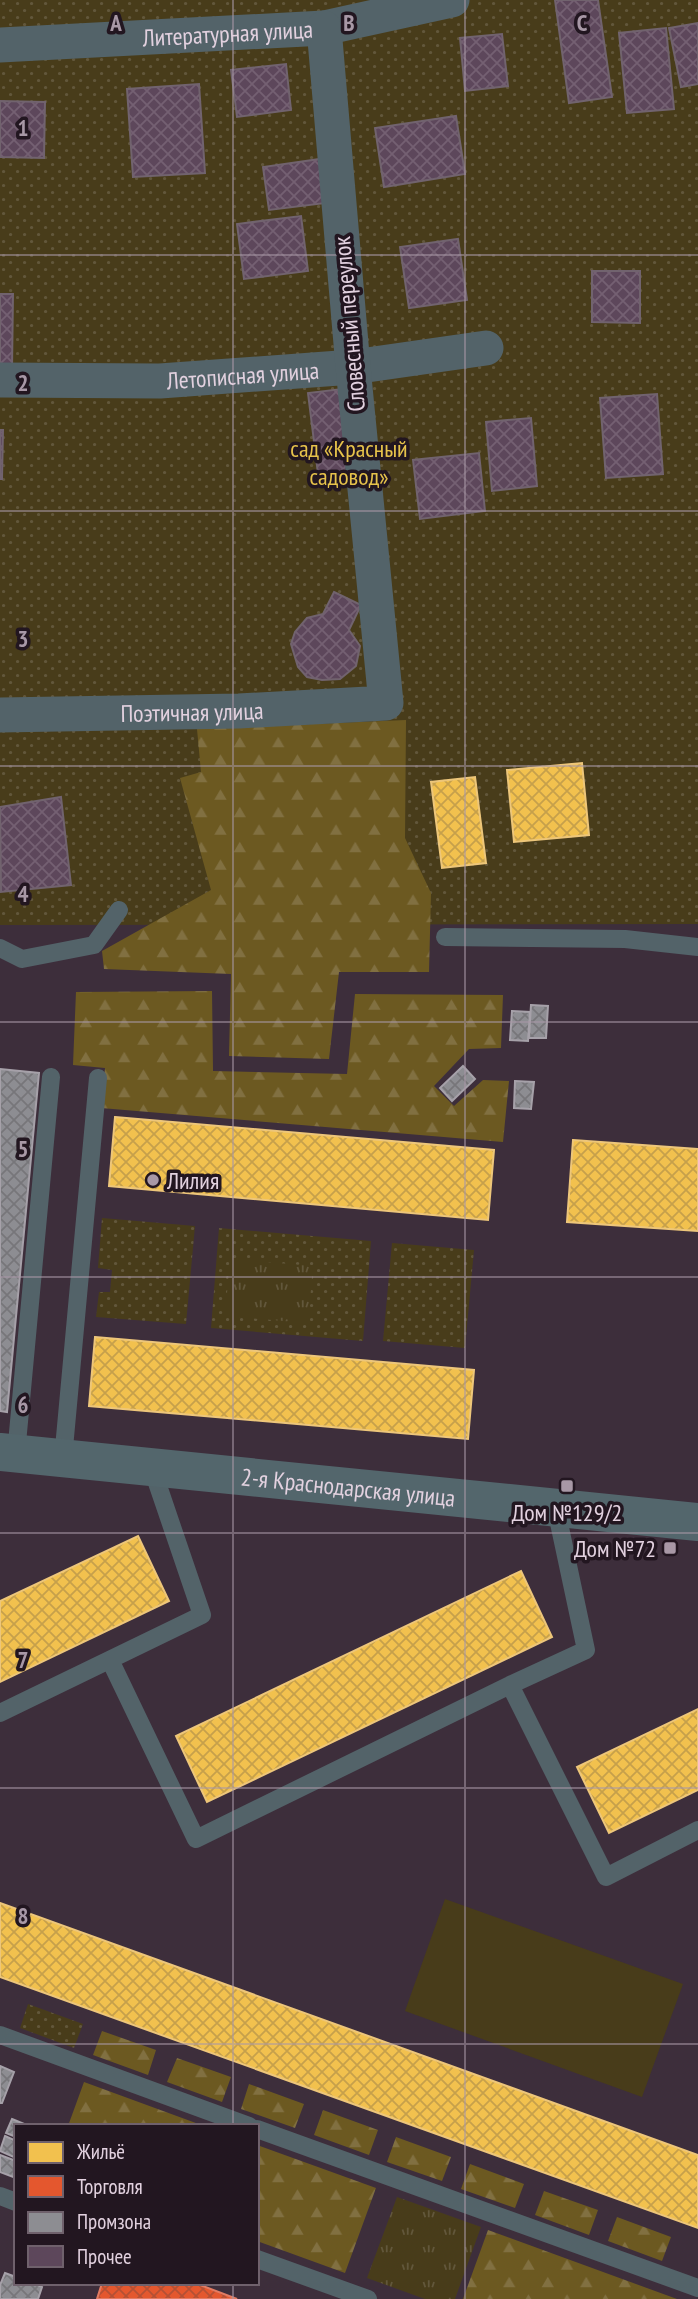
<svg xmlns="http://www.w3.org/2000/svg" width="698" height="2299" font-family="'PT Sans Narrow',sans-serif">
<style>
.grass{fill:url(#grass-dots)}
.forest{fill:url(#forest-firs)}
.park{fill:url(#park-tufts)}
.pitch{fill:#483c1a}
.homes{fill:url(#homes-cross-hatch);stroke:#edc67a;stroke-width:2}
.shops{fill:url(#shops-cross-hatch);stroke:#e37c63;stroke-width:2}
.industry{fill:url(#industry-cross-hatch);stroke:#a6a1a9;stroke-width:2}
.building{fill:url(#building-cross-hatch);stroke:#71636e;stroke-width:2}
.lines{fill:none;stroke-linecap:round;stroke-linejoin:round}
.lane{stroke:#536369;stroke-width:18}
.street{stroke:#536369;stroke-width:35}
.secondary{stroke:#53666c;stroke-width:38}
.grid{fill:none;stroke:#a898a6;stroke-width:2;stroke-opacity:0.55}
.poi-dot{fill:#a898a6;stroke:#221620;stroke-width:2.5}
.labels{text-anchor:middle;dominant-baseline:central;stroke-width:7;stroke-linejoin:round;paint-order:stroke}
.street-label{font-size:24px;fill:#e2d1df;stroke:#221620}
.park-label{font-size:24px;fill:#e7c34b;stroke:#221620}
.poi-label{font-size:24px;fill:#e2d1df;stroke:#221620;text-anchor:start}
.grid-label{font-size:23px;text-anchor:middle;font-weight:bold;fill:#a898a6;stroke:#221620;stroke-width:7;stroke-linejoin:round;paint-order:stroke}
</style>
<defs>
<pattern id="grass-dots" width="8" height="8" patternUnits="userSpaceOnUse" patternTransform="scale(1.75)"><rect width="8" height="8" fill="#483c1a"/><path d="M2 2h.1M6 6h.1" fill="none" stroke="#62573b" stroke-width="1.8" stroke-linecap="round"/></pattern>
<pattern id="forest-firs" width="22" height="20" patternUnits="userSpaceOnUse" patternTransform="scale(1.75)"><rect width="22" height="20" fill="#6c5921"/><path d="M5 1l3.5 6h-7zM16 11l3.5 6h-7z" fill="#817041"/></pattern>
<pattern id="park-tufts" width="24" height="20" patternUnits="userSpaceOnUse" patternTransform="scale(1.75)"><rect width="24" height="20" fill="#483c1a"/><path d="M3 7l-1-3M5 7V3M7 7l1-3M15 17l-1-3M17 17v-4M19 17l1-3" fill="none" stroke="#62573b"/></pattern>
<pattern id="homes-cross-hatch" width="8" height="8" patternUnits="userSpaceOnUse" patternTransform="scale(1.75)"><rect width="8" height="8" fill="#f2c14e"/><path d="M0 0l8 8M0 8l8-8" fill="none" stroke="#c6a04b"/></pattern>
<pattern id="shops-cross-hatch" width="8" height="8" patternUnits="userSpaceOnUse" patternTransform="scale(1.75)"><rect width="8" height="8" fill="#e4572e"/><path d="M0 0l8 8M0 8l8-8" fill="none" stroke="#b45034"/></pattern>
<pattern id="industry-cross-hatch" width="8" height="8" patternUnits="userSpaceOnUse" patternTransform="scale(1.75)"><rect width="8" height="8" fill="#8d8d92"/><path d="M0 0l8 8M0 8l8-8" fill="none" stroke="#77767a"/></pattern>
<pattern id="building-cross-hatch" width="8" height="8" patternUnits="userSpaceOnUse" patternTransform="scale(1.75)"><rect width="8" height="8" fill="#5d475b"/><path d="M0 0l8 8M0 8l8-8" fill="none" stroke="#746072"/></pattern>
</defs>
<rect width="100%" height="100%" fill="#3d2e3b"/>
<path class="grass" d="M 0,0 L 698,0 L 698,924 L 0,925 Z
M 102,1218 L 195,1226 L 186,1324 L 96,1317 L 99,1292 L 110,1292 L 112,1270 L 98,1268 Z
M 219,1228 L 371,1241 L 363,1341 L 211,1328 Z
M 392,1243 L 474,1250 L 465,1348 L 383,1341 Z
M 28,2004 L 83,2024 L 74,2048 L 20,2028 Z"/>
<path class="forest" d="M 406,720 L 405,838 L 431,893 L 429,972 L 339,972 L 329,1059 L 229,1056 L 231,974 L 104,969 L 102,951 L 211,890 L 180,778 L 201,772 L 197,729 Z
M 212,991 L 213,1071 L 347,1074 L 355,994 L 503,995 L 501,1048 L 469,1049 L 434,1086 L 454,1106 L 483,1080 L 509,1081 L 503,1142 L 101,1108 L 105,1068 L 73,1065 L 76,992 Z
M 102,2031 L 156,2050 L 148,2075 L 93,2055 Z
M 177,2058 L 231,2077 L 222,2102 L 167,2082 Z
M 84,2082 L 204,2126 L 68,2126 Z
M 249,2084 L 304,2104 L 295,2128 L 241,2109 Z
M 323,2110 L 378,2130 L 369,2155 L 314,2135 Z
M 396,2137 L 451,2157 L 442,2181 L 387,2162 Z
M 257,2145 L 376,2188 L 345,2273 L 257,2241 Z
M 470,2164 L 524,2184 L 515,2208 L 461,2189 Z
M 544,2191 L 598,2210 L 589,2235 L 535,2215 Z
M 617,2217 L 671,2237 L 662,2261 L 608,2241 Z
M 488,2230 L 677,2299 L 463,2299 Z"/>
<path class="park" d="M 230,1259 L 313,1266 L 308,1323 L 225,1316 Z
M 397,2197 L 481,2227 L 455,2299 L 425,2299 L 367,2278 Z"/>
<path class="pitch" d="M 445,1899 L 683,1984 L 642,2097 L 405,2011 Z"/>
<path class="homes" d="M 582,763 L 589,835 L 514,842 L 507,770 Z
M 475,777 L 486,863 L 442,868 L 431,782 Z
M 115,1117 L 494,1150 L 488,1220 L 109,1186 Z
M 573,1140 L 698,1149 L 698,1231 L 567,1222 Z
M 95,1337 L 474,1370 L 468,1439 L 89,1406 Z
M 138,1536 L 169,1601 L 0,1682 L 0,1601 Z
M 521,1571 L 552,1637 L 207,1802 L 176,1736 Z
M 698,1709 L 698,1790 L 609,1833 L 577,1767 Z
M 0,1903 L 698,2155 L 698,2228 L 0,1977 Z"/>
<path class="shops" d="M 102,2283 L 195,2283 L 237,2299 L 97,2299 Z"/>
<path class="industry" d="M 531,1005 L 548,1006 L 546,1038 L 529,1038 Z
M 512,1011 L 530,1012 L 528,1041 L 510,1040 Z
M 463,1066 L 475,1079 L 452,1101 L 440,1088 Z
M 0,1069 L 39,1073 L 7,1412 L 0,1411 Z
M 515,1081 L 534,1082 L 531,1109 L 514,1108 Z
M 0,2066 L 14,2072 L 2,2103 L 0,2103 Z
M 12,2119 L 29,2126 L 16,2126 L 16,2137 L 6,2133 Z
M 5,2136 L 16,2141 L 16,2158 L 0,2151 Z
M 0,2155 L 16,2161 L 16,2178 L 0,2172 Z
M 5,2273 L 16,2277 L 16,2283 L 33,2283 L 42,2287 L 38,2299 L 0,2299 L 0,2285 Z"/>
<path class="building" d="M 555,0 L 598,0 L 612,97 L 569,103 Z
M 698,23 L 698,84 L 681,87 L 669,28 Z
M 666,28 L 674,109 L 627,113 L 619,33 Z
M 502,34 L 508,86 L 465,91 L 460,38 Z
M 286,64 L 291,110 L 237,117 L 231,70 Z
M 199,84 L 205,173 L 133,177 L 127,89 Z
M 0,101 L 45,102 L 44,158 L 0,157 Z
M 456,116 L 465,174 L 384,187 L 375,128 Z
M 320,159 L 326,203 L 269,210 L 263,167 Z
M 301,216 L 308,271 L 244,279 L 237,224 Z
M 458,239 L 467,300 L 409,308 L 400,247 Z
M 592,271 L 640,271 L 640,323 L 592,322 Z
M 0,294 L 13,294 L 12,369 L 0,368 Z
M 350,388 L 360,469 L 318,474 L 308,393 Z
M 657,394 L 663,474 L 606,478 L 600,398 Z
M 531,418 L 537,486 L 492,491 L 486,422 Z
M 0,430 L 3,430 L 2,479 L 0,479 Z
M 479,453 L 485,511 L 420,519 L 413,460 Z
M 334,592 L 361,605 L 349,630 L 360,646 L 356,666 L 340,679 L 322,680 L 307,677 L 298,667 L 291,644 L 295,632 L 307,618 L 323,614 Z
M 61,797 L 71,885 L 1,892 L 0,807 Z"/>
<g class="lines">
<path class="lane" d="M 445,937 L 625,939 L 698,947
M 0,948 L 22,959 L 94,945 L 119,910
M 16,1454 L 51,1077
M 63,1459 L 98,1078
M 110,1660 L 196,1839 L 510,1685 L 586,1650 L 556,1509
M 510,1685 L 606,1877 L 698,1830
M 0,1713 L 202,1615 L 152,1468
M 0,2035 L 249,2126
M 257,2129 L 698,2288
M 0,2196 L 16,2202
M 257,2259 L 368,2299"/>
<g class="street">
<path id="s1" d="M 0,45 L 324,28 L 452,0"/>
<path id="s2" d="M 0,380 L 160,381 L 353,367 L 486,348"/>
<path id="s3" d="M 0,715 L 239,711 L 386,703 L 353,367 L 324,28"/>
</g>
<path class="secondary" id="s4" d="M 0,1452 L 698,1522"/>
</g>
<path class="grid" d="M 233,0 L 233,2126M 465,0 L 465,2299M 0,255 L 698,255M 0,511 L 698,511M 0,766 L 698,766M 0,1022 L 698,1022M 0,1277 L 698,1277M 0,1533 L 698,1533M 0,1788 L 698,1788M 0,2044 L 698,2044M 233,2283 L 233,2299"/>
<g class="poi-dot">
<circle cx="153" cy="1180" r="7"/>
<rect x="560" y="1479" width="14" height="14" rx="3.5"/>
<rect x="663" y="1541" width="14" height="14" rx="3.5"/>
</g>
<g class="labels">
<g class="street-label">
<text stroke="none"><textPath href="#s1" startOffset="228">Литературная улица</textPath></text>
<text transform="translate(349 324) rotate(-95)">Словесный переулок</text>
<text stroke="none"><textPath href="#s2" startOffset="243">Летописная улица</textPath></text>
<text stroke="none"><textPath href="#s3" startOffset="192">Поэтичная улица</textPath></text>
<text stroke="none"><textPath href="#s4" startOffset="350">2-я Краснодарская улица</textPath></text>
</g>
<g class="park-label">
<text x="349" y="448">сад «Красный<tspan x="349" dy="28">садовод»</tspan></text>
</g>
<g class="poi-label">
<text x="167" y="1180">Лилия</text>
<text x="567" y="1512" text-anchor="middle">Дом №129/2</text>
<text x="656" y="1548" text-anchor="end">Дом №72</text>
</g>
</g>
<g class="grid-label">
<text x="116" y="31">A</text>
<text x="349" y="31">B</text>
<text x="582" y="31">C</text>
<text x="23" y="136">1</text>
<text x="23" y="391">2</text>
<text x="23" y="647">3</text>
<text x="23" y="902">4</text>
<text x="23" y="1157">5</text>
<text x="23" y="1413">6</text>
<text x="23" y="1668">7</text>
<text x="23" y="1924">8</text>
</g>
<rect x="14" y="2124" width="245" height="161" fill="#221620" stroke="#6f616c" stroke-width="2"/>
<rect x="28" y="2142" width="35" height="21" fill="#f2c14e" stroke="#6f616c" stroke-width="2"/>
<text x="77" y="2159" font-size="21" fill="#e2d1df">Жильё</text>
<rect x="28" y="2176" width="35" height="21" fill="#e4572e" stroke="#6f616c" stroke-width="2"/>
<text x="77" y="2194" font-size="21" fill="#e2d1df">Торговля</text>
<rect x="28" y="2212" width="35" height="21" fill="#8d8d92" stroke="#6f616c" stroke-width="2"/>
<text x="77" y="2229" font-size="21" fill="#e2d1df">Промзона</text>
<rect x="28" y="2246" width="35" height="21" fill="#5d475b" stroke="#6f616c" stroke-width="2"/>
<text x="77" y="2264" font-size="21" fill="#e2d1df">Прочее</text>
</svg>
